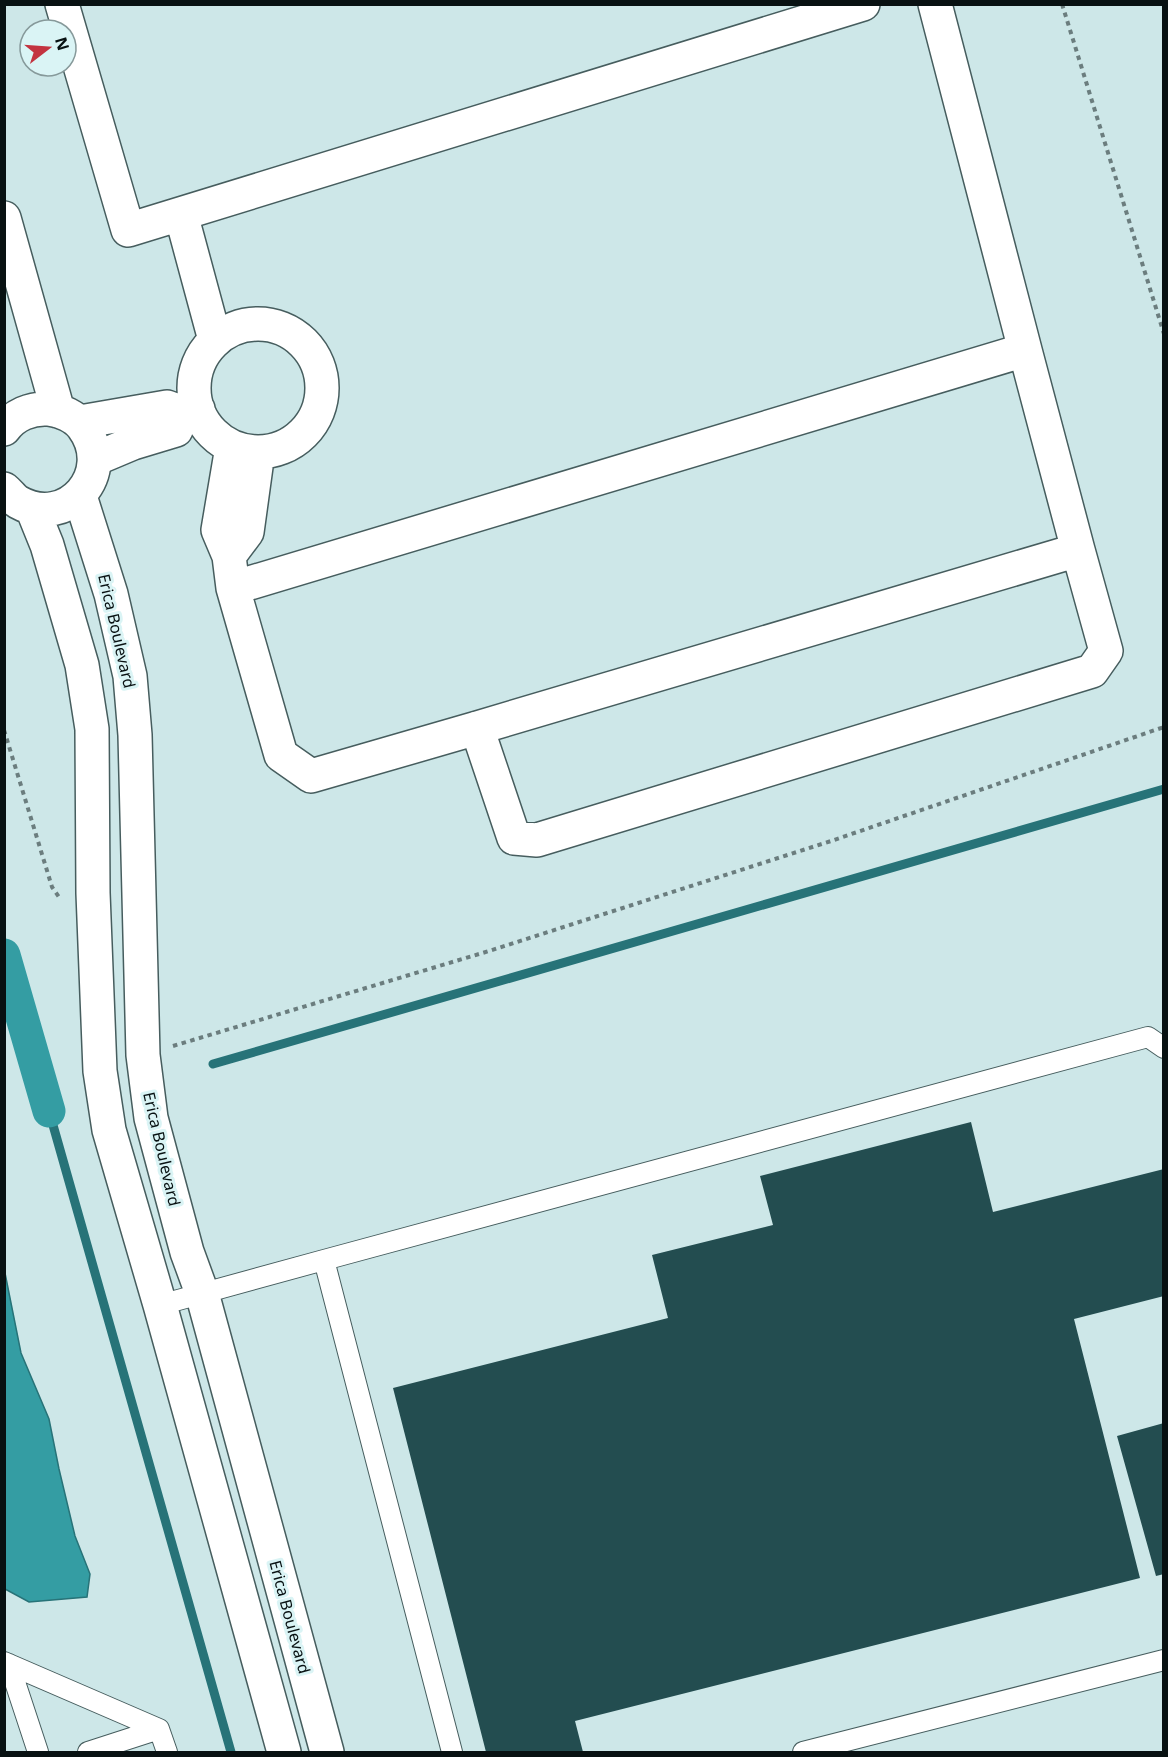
<svg xmlns="http://www.w3.org/2000/svg" width="1168" height="1757" font-family="'Noto Sans',sans-serif">
<style>
.water{fill:#349da3;stroke:#277378;stroke-width:1.5}
.lines{fill:none;stroke-linecap:round;stroke-linejoin:round}
.stream{stroke:#277378;stroke-width:9}
.canal{stroke:#349da3;stroke-width:33}
.building{fill:#234d50}
.service-casing{stroke:#465d5e;stroke-width:22}
.minor-casing{stroke:#465d5e;stroke-width:36}
.tertiary-casing{stroke:#465d5e;stroke-width:36}
.path{stroke:#6b7d7e;stroke-width:4;stroke-dasharray:4.5 4.5;stroke-linecap:butt}
.service{stroke:#fff;stroke-width:20}
.minor{stroke:#fff;stroke-width:33}
.tertiary{stroke:#fff;stroke-width:33}
.labels{text-anchor:middle;dominant-baseline:central;stroke-width:6;stroke-linejoin:round;paint-order:stroke}
.street-label{font-size:16px;fill:#081112;stroke:#daf4f5}
</style>
<rect width="100%" height="100%" fill="#cde7e8"/>
<path class="water" d="M 5,1273 L 21,1353 L 49,1419 L 59,1469 L 75,1536 L 90,1574 L 87,1597 L 29,1602 L 5,1589 Z"/>
<g class="lines">
<path class="stream" d="M 213,1064 L 1164,789
M 49,1111 L 231,1752"/>
<path class="canal" d="M 4,955 L 49,1111"/>
</g>
<path class="building" d="M 971,1122 L 993,1212 L 1164,1169 L 1164,1296 L 1074,1319 L 1140,1578 L 575,1721 L 583,1752 L 486,1752 L 393,1388 L 668,1318 L 652,1255 L 773,1225 L 760,1176 Z
M 1164,1423 L 1164,1574 L 1156,1576 L 1117,1436 Z"/>
<g class="lines">
<g class="service-casing">
<path id="service" d="M 160,1305 L 324,1260
M 4,1662 L 159,1729 L 167,1752
M 9,1664 L 38,1752
M 88,1752 L 159,1729
M 452,1752 L 324,1260 L 1148,1037 L 1164,1048
M 803,1752 L 1164,1660"/>
</g>
<g class="minor-casing">
<path id="minor" d="M 62,4 L 128,230 L 863,4
M 935,4 L 1025,350
M 181,214 L 215,340
M194 388a64 64 0 1 1 128 0a64 64 0 1 1-128 0Z
M 80,422 L 167,407 L 183,413 L 198,409
M 232,447 L 218,530 L 229,556 L 247,532 L 258,452
M 95,459 L 133,443 L 176,430 L 183,413
M 229,556 L 233,588 L 281,755 L 311,776 L 477,728 L 1078,550 L 1025,350 L 233,588
M 477,728 L 514,838 L 537,840 L 1092,671 L 1106,651 L 1078,550"/>
</g>
<g class="tertiary-casing">
<path id="tertiary" d="M 4,218 L 58,411
M 4,429 C 14,415 31,408 48,409 C 61,410 76,417 83,427 C 117,473 67,530 18,502 C 13,499 9,493 4,489
M 80,496 L 111,594 L 130,676 L 135,735 L 143,1055 L 151,1118 L 187,1252 L 202,1293 L 327,1752
M 32,508 L 47,545 L 82,665 L 92,729 L 93,893 L 100,1071 L 109,1130 L 160,1305 L 284,1752"/>
</g>
<path class="path" d="M 1062,4 L 1164,334
M 4,730 L 52,887 L 59,897
M 173,1046 L 489,951 L 831,841 L 1164,727"/>
<use href="#service" class="service"/>
<use href="#minor" class="minor"/>
<use href="#tertiary" class="tertiary"/>
</g>
<g class="labels">
<g class="street-label">
<text transform="translate(117 631) rotate(77)">Erica Boulevard</text>
<text transform="translate(162 1149) rotate(77)">Erica Boulevard</text>
<text transform="translate(290 1617) rotate(75)">Erica Boulevard</text>
</g>
</g>
<rect width="1168" height="1757" fill="none" stroke="#081112" stroke-width="12"/>
<g transform="translate(48 48) rotate(73)"><circle r="28" fill="#daf4f5" stroke="#86999a" stroke-width="1.5"/>
<path d="M0-4.5L10 22L0 15L-10 22Z" fill="#c33340"/>
<text y="-9" font-size="16" font-weight="bold" text-anchor="middle" fill="#081112">N</text>
</g>
</svg>
